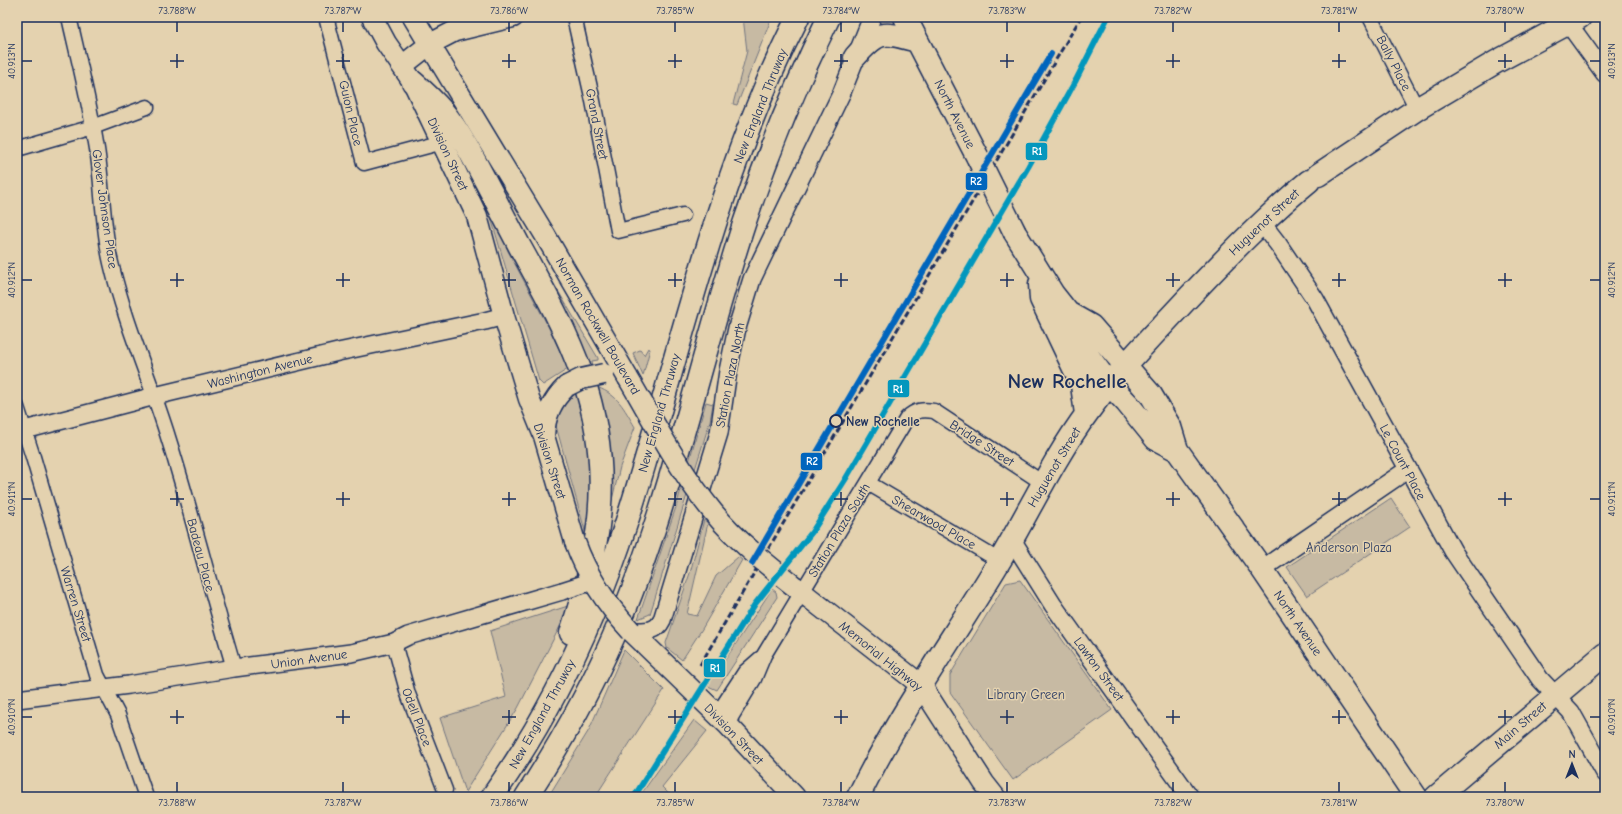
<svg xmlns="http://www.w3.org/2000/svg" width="1622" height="814" font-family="'Comic Neue',sans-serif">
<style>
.green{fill:#c7baa3;stroke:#717480}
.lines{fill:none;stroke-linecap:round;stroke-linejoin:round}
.minor-casing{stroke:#1b2f5e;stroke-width:17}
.tertiary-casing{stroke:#1b2f5e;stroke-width:20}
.secondary-casing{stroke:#1b2f5e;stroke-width:23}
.primary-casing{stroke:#1b2f5e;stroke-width:25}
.motorway-casing{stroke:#1b2f5e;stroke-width:25}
.minor{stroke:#e4d2af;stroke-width:14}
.tertiary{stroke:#e4d2af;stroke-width:17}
.secondary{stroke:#e4d2af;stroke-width:20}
.primary{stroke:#e4d2af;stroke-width:22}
.motorway{stroke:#e4d2af;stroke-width:22}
.rail{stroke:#1b2f5e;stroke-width:3;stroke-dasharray:6 3;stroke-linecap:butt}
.tertiary-bridge-casing{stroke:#1b2f5e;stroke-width:20;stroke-linecap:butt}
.secondary-bridge-casing{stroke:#1b2f5e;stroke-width:23;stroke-linecap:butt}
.primary-bridge-casing{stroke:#1b2f5e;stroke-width:25;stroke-linecap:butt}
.tertiary-bridge{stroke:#e4d2af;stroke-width:17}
.secondary-bridge{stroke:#e4d2af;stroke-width:20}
.primary-bridge{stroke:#e4d2af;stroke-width:22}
.rail-1-casing{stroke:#e4d2af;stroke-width:9}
.rail-2-casing{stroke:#e4d2af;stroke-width:9}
.rail-1{stroke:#0497bd;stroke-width:6}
.rail-2{stroke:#0065bd;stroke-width:6}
.ticks{fill:none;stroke:#1b2f5e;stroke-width:1.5}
.stop-dot{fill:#e4d2af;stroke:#1b2f5e;stroke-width:2}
.labels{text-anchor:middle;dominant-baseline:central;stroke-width:3;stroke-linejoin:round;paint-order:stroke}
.street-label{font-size:13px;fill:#1b2f5e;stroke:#e4d2af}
.stop-label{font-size:13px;font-weight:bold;fill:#1b2f5e;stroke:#e4d2af;text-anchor:start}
.park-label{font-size:13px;fill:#2c3d65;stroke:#e4d2af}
.town-label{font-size:21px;font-weight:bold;fill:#1b2f5e;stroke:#e4d2af}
.line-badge{stroke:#e4d2af;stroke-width:1.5}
.badge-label{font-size:11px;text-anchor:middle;font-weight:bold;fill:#fff}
.neatline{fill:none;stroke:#1b2f5e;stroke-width:1.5}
.ticks-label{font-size:10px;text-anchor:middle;fill:#1b2f5e}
</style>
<rect width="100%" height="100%" fill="#e4d2af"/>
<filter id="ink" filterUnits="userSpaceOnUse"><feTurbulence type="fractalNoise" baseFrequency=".025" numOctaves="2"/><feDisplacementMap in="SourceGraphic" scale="8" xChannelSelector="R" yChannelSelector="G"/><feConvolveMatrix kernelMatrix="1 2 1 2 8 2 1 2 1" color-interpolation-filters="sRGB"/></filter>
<g filter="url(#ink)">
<path class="green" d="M 743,17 L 772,17 L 737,105 L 733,104 L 747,51 Z
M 493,209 L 508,251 L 549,328 L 568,369 L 543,385 L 539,381 L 489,211 Z
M 520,227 L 598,358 L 598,360 L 592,361 L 597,387 C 619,396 623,407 635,427 L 620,467 L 611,504 L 607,501 L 607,466 Z
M 648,348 L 650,349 L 643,376 L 633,353 L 640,350 L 644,355 Z
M 578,390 L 589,442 L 592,488 L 587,538 L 556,426 L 559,408 Z
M 706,402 L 713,404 L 710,421 L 650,614 L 638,619 L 676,507 Z
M 1391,498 L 1410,527 L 1307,596 L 1287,567 Z
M 704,520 L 708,523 L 687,614 L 697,616 L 716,576 L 738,557 L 742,560 L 702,629 L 682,660 L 667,648 L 666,643 L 690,573 Z
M 1020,580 L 1112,710 L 1013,780 L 950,692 L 950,675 L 1006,583 Z
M 772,589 L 776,592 L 777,597 L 717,690 L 708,686 Z
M 571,605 L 518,708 L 465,792 L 440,718 L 506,697 L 490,631 Z
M 624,650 L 664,690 L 595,797 L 548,797 L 589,730 Z
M 694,720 L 707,731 L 662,787 L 672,797 L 639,797 Z"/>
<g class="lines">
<g class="minor-casing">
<path id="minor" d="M 69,17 C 79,61 90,105 97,149 C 103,187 102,226 111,263 C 125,323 150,379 168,437 C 192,513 211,591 234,668
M 326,17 L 364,163 L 443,142
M 574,17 L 593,101 L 618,231 L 683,215
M 1370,17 L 1417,109
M 17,149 L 93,127 L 147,107
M 17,407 L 33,457 L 97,675 L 118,715 L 146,797
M 868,483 L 1000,561
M 394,643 L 408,694 L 445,790
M 717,715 L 745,672 L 761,658
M 727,724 L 754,679 L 764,655 L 907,418 C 915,410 923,409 934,411 L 1043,483"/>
</g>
<g class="tertiary-casing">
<path id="tertiary" d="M 1568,23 L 1605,74
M 1261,222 L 1278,244 L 1315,299 L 1453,551 L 1540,679 L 1571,712 L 1605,773
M 17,432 L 155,396 L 338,352 L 485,321 L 504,316
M 1011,538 L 1053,605 L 1190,797
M 1262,569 L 1407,470
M 631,631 C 644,631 656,633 662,620 L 719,433 L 728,371 L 737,328 L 752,279 L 842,92 L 872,17
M 17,699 L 129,685 L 234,668 L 351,653 L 394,643 L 408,636 L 562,591"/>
</g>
<g class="secondary-casing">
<path id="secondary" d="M 372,17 L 386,43 L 413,82 L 477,216 L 504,316 L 529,399 L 544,436 L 575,542
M 413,17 L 545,235 L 628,378
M 402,66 L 430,44 L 455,31 L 513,17
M 544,436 C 545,415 552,400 567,386
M 794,586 L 921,685 L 984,783 L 995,797
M 631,631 L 727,724 L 795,797"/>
</g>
<g class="primary-casing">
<path id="primary" d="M 905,17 L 978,158
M 855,57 C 880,29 883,32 917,41
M 1318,175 L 1417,109 L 1496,62 L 1580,17
M 1015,233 L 1053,294 L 1068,313 L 1091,326 L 1151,395 L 1170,427 L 1177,450 L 1262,569 L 1416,797
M 1040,284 L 1041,299 L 1082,385 L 1086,414
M 1068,313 L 1074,337 L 1109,384 L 1127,403 L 1156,439 L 1177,450
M 858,797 C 898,715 952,640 999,562 C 1029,512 1053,459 1088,412 C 1117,371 1153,336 1187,299 C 1226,258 1265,217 1309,181
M 1436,797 L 1605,654"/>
</g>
<g class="motorway-casing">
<path id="motorway" d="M 413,82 C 438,104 449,116 466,145 C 485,179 502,213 520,247 C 570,337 610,411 599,518 C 595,558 583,595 571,633
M 492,797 C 532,740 565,680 592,616 C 620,550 640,480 660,411 C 698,277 734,142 798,17
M 526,797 C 559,746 589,693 613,638 C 671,505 699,361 744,224 C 768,152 796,84 829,17"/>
</g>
<use href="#minor" class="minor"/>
<use href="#tertiary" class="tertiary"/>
<use href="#secondary" class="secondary"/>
<use href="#primary" class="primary"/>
<use href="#motorway" class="motorway"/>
<path class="rail" d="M 700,665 L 1081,17"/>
<g class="tertiary-bridge-casing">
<path id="tertiary-bridge" d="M 562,591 L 593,581"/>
</g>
<g class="secondary-bridge-casing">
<path id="secondary-bridge" d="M 628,378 C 654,422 680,472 713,512 C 736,540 765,563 794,586
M 567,386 L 581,379 L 604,374
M 575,542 C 587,576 607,605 631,631"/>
</g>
<g class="primary-bridge-casing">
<path id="primary-bridge" d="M 978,158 L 1015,233"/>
</g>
<use href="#tertiary-bridge" class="tertiary-bridge"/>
<use href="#secondary-bridge" class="secondary-bridge"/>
<use href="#primary-bridge" class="primary-bridge"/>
<g class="rail-1-casing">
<path id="rail-1" d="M 634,797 L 755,604 L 812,532 L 845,480 L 1028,167 L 1076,80 L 1108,17"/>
</g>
<g class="rail-2-casing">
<path id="rail-2" d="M 752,563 L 1051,54"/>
</g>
<use href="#rail-1" class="rail-1"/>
<use href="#rail-2" class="rail-2"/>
</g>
</g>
<path class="ticks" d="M 177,22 L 177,32M 343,22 L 343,32M 509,22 L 509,32M 675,22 L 675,32M 841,22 L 841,32M 1007,22 L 1007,32M 1173,22 L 1173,32M 1339,22 L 1339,32M 1505,22 L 1505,32M 177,54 L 177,68M 343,54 L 343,68M 509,54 L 509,68M 675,54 L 675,68M 841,54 L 841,68M 1007,54 L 1007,68M 1173,54 L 1173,68M 1339,54 L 1339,68M 1505,54 L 1505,68M 22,61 L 32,61M 170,61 L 184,61M 336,61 L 350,61M 502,61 L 516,61M 668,61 L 682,61M 834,61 L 848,61M 1000,61 L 1014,61M 1166,61 L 1180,61M 1332,61 L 1346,61M 1498,61 L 1512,61M 1590,61 L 1600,61M 177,273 L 177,287M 343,273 L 343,287M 509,273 L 509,287M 675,273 L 675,287M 841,273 L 841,287M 1007,273 L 1007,287M 1173,273 L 1173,287M 1339,273 L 1339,287M 1505,273 L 1505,287M 22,280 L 32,280M 170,280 L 184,280M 336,280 L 350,280M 502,280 L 516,280M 668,280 L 682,280M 834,280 L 848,280M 1000,280 L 1014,280M 1166,280 L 1180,280M 1332,280 L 1346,280M 1498,280 L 1512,280M 1590,280 L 1600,280M 177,492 L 177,506M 343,492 L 343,506M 509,492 L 509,506M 675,492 L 675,506M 841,492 L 841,506M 1007,492 L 1007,506M 1173,492 L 1173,506M 1339,492 L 1339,506M 1505,492 L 1505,506M 22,499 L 32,499M 170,499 L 184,499M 336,499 L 350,499M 502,499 L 516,499M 668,499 L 682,499M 834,499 L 848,499M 1000,499 L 1014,499M 1166,499 L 1180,499M 1332,499 L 1346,499M 1498,499 L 1512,499M 1590,499 L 1600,499M 177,710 L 177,724M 343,710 L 343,724M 509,710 L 509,724M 675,710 L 675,724M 841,710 L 841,724M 1007,710 L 1007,724M 1173,710 L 1173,724M 1339,710 L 1339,724M 1505,710 L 1505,724M 22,717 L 32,717M 170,717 L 184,717M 336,717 L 350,717M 502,717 L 516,717M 668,717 L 682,717M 834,717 L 848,717M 1000,717 L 1014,717M 1166,717 L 1180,717M 1332,717 L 1346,717M 1498,717 L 1512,717M 1590,717 L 1600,717M 177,782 L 177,792M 343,782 L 343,792M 509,782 L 509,792M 675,782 L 675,792M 841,782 L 841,792M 1007,782 L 1007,792M 1173,782 L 1173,792M 1339,782 L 1339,792M 1505,782 L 1505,792"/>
<circle class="stop-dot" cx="836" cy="421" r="6"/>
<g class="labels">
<g class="street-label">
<text transform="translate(1394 63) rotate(63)">Bally Place</text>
<text transform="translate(760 106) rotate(-68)">New England Thruway</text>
<text transform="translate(351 113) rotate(77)">Guion Place</text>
<text transform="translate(955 114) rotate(63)">North Avenue</text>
<text transform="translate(597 124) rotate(79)">Grand Street</text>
<text transform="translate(448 154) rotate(65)">Division Street</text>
<text transform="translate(105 209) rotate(82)">Glover Johnson Place</text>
<text transform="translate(1264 222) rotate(-43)">Huguenot Street</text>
<text transform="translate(598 326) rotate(60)">Norman Rockwell Boulevard</text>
<text transform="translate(260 371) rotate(-14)">Washington Avenue</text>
<text transform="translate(730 375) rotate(-79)">Station Plaza North</text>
<text transform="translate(659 413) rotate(-74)">New England Thruway</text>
<text transform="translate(982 443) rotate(33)">Bridge Street</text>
<text transform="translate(550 461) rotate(72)">Division Street</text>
<text transform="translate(1403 462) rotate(62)">Le Count Place</text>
<text transform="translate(1054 467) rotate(-59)">Huguenot Street</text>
<text transform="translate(934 522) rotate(30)">Shearwood Place</text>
<text transform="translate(839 530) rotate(-59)">Station Plaza South</text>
<text transform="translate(201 555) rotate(75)">Badeau Place</text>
<text transform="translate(76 604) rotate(73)">Warren Street</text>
<text transform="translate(1298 623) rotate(56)">North Avenue</text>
<text transform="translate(881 656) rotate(39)">Memorial Highway</text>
<text transform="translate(309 659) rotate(-8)">Union Avenue</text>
<text transform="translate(1099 669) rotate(54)">Lawton Street</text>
<text transform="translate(542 714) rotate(-61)">New England Thruway</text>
<text transform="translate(417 717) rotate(69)">Odell Place</text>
<text transform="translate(1520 725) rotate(-41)">Main Street</text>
<text transform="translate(734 734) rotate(46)">Division Street</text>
</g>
<g class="stop-label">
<text x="846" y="421">New Rochelle</text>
</g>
<g class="park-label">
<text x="1349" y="547">Anderson Plaza</text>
<text x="1026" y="694">Library Green</text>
</g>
<g class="town-label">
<text x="1067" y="381">New Rochelle</text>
</g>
</g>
<g class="line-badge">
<rect x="1025" y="142" width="23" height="19" rx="4" fill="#0497bd"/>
<rect x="965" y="172" width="23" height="19" rx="4" fill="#0065bd"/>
<rect x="887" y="379" width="23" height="19" rx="4" fill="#0497bd"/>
<rect x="800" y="452" width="23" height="19" rx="4" fill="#0065bd"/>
<rect x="703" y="658" width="23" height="20" rx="4" fill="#0497bd"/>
</g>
<g class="badge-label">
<text x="1037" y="155">R1</text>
<text x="976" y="185">R2</text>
<text x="898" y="393">R1</text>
<text x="812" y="465">R2</text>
<text x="715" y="672">R1</text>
</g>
<rect width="1622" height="814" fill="none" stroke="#e4d2af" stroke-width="44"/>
<g transform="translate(1572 764)" stroke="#e4d2af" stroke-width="3" paint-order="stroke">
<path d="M0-3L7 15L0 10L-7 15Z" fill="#1b2f5e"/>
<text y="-6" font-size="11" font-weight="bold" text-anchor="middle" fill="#1b2f5e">N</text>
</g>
<rect x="22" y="22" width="1578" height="770" class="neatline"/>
<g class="ticks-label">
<text x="177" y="14">73.788°W</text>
<text x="343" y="14">73.787°W</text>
<text x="509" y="14">73.786°W</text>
<text x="675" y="14">73.785°W</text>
<text x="841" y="14">73.784°W</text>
<text x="1007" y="14">73.783°W</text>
<text x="1173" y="14">73.782°W</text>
<text x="1339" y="14">73.781°W</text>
<text x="1505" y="14">73.780°W</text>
<text transform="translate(11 61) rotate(-90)" y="4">40.913°N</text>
<text transform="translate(1611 61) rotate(-90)" y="4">40.913°N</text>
<text transform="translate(11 280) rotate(-90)" y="4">40.912°N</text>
<text transform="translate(1611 280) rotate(-90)" y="4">40.912°N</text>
<text transform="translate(11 499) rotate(-90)" y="4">40.911°N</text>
<text transform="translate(1611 499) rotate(-90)" y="4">40.911°N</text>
<text transform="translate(11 717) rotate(-90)" y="4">40.910°N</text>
<text transform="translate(1611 717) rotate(-90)" y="4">40.910°N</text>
<text x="177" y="806">73.788°W</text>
<text x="343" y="806">73.787°W</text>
<text x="509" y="806">73.786°W</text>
<text x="675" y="806">73.785°W</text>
<text x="841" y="806">73.784°W</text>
<text x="1007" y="806">73.783°W</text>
<text x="1173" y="806">73.782°W</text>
<text x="1339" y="806">73.781°W</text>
<text x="1505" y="806">73.780°W</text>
</g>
</svg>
